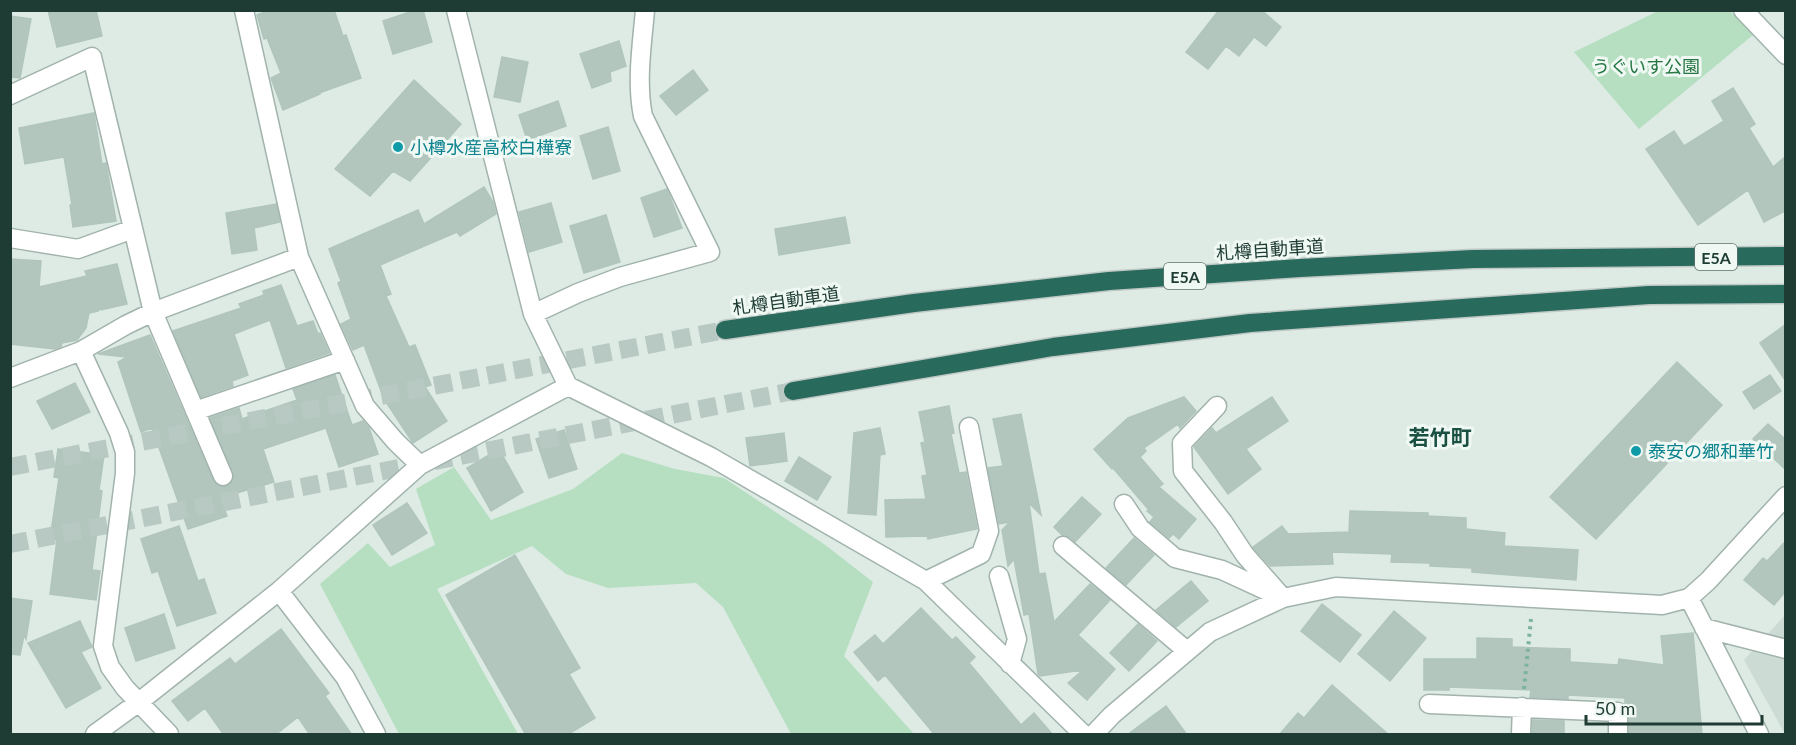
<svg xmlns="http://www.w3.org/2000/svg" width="1796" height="745" font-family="Lato,'Noto Sans JP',sans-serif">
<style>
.built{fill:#ccdbd4}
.green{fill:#b5dfc0}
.building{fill:#b3c6be;stroke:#b0c5bc;stroke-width:1.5}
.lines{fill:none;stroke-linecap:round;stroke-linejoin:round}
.highway-tunnel{stroke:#b8c8c2;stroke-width:18;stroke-dasharray:18 9;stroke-linecap:butt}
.minor-casing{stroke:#a1b3ac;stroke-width:21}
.highway-casing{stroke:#c0c8c6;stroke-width:21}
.path{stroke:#7cb2a0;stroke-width:4;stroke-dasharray:3 4.5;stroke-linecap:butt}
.minor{stroke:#fff;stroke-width:18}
.highway{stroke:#286b5c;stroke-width:18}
.culture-dot{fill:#0f9aa8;stroke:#eff8f3;stroke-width:2}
.labels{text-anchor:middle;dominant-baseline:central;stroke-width:6;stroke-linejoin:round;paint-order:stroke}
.shield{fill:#eff8f3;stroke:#5d746d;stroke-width:1.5}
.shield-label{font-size:16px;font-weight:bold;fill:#1e3c34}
.park-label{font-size:18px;fill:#257644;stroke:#eff8f3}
.culture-label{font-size:18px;fill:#0d838f;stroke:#eff8f3;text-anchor:start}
.street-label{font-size:18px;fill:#1e3c34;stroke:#eff8f3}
.quarter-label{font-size:21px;font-weight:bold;fill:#195042;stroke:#eff8f3}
</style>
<rect width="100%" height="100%" fill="#deebe5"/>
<path class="built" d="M 1785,615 L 1785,734 L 1744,660 Z"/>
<path class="green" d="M 1658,11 L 1730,11 L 1753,35 L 1639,129 L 1574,52 Z
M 622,453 L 675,469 L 724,478 L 824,544 L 873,582 L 844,656 L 914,734 L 791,734 L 723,607 L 696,583 L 608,588 L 566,574 L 532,546 L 437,589 L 518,734 L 399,734 L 320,584 L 368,543 L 390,567 L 435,545 L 416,489 L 454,467 L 491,520 L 573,489 Z"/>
<path class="building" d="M 48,10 L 96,10 L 102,36 L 57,47 Z
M 270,10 L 334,10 L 343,36 L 346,35 L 361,78 L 319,93 L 320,94 L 283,110 L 271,78 L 281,73 L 267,38 L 264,39 L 257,15 Z
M 416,10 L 423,10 L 432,42 L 393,54 L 383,21 Z
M 1219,10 L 1261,10 L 1281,27 L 1266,46 L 1254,37 L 1239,56 L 1226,46 L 1208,69 L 1186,52 Z
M 10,16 L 31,19 L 20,78 L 10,77 Z
M 619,41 L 626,66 L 610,72 L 611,81 L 592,88 L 580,54 Z
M 502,57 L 528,62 L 520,102 L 494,97 Z
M 693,70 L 708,90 L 676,115 L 660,96 Z
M 414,80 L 461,124 L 410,181 L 393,171 L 370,196 L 335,169 Z
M 1733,88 L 1755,124 L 1749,128 L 1773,167 L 1785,157 L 1785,211 L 1764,222 L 1748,190 L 1698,225 L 1646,149 L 1674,131 L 1684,146 L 1724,121 L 1712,101 Z
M 558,101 L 566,126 L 527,140 L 519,115 Z
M 94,113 L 102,164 L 106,163 L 116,221 L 73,227 L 70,205 L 72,205 L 64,157 L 25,164 L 19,128 Z
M 608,127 L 620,171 L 593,179 L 580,136 Z
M 484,187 L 493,202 L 496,214 L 460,236 L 457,232 L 380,265 L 391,294 L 386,296 L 409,347 L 415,345 L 431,385 L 425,387 L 447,421 L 413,443 L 384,399 L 364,345 L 353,350 L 341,324 L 351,319 L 338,283 L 341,281 L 329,249 L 418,210 L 424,224 Z
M 667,189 L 682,228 L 654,237 L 641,198 Z
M 551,203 L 562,242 L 529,252 L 519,212 Z
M 276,204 L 280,222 L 254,228 L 257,250 L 232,254 L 226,213 Z
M 606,215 L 620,262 L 584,273 L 570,226 Z
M 845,217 L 850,243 L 779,255 L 775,229 Z
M 10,259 L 41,261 L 39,287 L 87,276 L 85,271 L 117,264 L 127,304 L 101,310 L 100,308 L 98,311 L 89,313 L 86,328 L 77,340 L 62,343 L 61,347 L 55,349 L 10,344 Z
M 281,285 L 297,326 L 313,321 L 318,334 L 320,333 L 329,353 L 286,368 L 270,320 L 234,334 L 248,375 L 232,381 L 233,386 L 201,397 L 173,331 L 241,308 L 239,304 L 264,295 L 263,291 Z
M 1785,325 L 1785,380 L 1760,343 Z
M 150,335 L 213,480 L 217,485 L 222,487 L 228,486 L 234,477 L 210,418 L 239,408 L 242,419 L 297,400 L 293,389 L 335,375 L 352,425 L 363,421 L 369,428 L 378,454 L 339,467 L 326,428 L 263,449 L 274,482 L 220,498 L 227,516 L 188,529 L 152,428 L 141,432 L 118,362 L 127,357 L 98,354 Z
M 1677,362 L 1722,405 L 1596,539 L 1550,497 Z
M 1770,375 L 1781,391 L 1754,409 L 1743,392 Z
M 75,383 L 90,412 L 52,429 L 37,401 Z
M 1184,397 L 1196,411 L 1180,428 L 1178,424 L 1144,448 L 1146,451 L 1140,457 L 1163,484 L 1159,487 L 1196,519 L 1179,539 L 1173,534 L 1169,538 L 1150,522 L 1154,517 L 1147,511 L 1149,510 L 1113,468 L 1112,469 L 1094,449 L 1128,418 Z
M 1272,397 L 1288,421 L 1246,449 L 1261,469 L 1228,494 L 1194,447 L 1212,428 L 1216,433 Z
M 949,406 L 954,433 L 951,434 L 959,473 L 966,472 L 977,529 L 928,539 L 927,536 L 886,537 L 885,500 L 926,499 L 922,476 L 927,475 L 921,443 L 925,442 L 919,412 Z
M 1021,414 L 1041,515 L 1029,503 L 1039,574 L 1045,573 L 1054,622 L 1090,584 L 1110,600 L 1078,635 L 1115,669 L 1087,700 L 1068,683 L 1083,670 L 1040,676 L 1038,674 L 1029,614 L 1024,615 L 1014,559 L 1008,566 L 1002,530 L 1010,522 L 999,524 L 988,468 L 1003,466 L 993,419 Z
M 1768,424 L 1785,439 L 1785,469 L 1753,439 Z
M 880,428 L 885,454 L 880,455 L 876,515 L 848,513 L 854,433 Z
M 564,430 L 577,469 L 549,478 L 536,439 Z
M 784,433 L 787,461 L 750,466 L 746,438 Z
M 58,449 L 104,455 L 99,490 L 102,491 L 92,570 L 100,571 L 96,600 L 50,594 L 57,540 L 50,539 L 59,478 L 54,477 Z
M 499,449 L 523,492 L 491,511 L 467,468 Z
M 799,457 L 831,477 L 817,500 L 785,481 Z
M 1082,497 L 1101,514 L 1075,542 L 1070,537 L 1062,535 L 1054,527 Z
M 407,503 L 427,533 L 392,555 L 373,525 Z
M 1350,511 L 1428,513 L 1428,516 L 1466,518 L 1466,529 L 1505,533 L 1504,546 L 1578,550 L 1576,580 L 1472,572 L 1472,568 L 1430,566 L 1430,563 L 1391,562 L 1392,554 L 1332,552 L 1333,564 L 1270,566 L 1253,547 L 1282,526 L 1288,534 L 1349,532 Z
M 179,526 L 198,581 L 204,579 L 216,613 L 177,626 L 158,571 L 152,573 L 141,539 Z
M 1134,538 L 1154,555 L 1126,585 L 1106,568 Z
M 1785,542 L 1785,592 L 1774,605 L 1744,580 L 1763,558 L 1767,561 Z
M 515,555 L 580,668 L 569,674 L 595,718 L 567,735 L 526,735 L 446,595 Z
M 1191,581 L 1208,601 L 1176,627 L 1156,610 Z
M 10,598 L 32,601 L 26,639 L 24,635 L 20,655 L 10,654 Z
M 1322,604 L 1361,635 L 1340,662 L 1301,631 Z
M 921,608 L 952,640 L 956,637 L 975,657 L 969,663 L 1021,725 L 1034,713 L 1053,735 L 935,735 L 885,675 L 878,681 L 854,652 L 875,635 L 883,644 Z
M 1394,611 L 1426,638 L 1390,681 L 1358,654 Z
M 164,614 L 175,648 L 136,661 L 125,628 Z
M 80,621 L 92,647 L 81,652 L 101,688 L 66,708 L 28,643 Z
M 1138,624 L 1157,641 L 1129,671 L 1110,653 Z
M 281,629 L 329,693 L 325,696 L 352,735 L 310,735 L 298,717 L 275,735 L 224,735 L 205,708 L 188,721 L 172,701 L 230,658 L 235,664 Z
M 1693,633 L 1702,735 L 1629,735 L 1629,712 L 1625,704 L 1625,698 L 1568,695 L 1568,699 L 1530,697 L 1531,690 L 1449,687 L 1449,690 L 1424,690 L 1424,659 L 1477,659 L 1477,638 L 1512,639 L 1512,647 L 1570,649 L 1570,662 L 1618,665 L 1619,659 L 1664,665 L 1661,636 Z
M 1332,685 L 1389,735 L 1279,735 L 1298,713 L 1304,718 Z
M 1166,706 L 1187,735 L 1127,735 Z
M 1533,720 L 1564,721 L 1564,735 L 1532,735 Z"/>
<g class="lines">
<path class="highway-tunnel" d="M 10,467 L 725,330
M 10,544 L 793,391"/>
<g class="minor-casing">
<path id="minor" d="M 244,10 L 299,257 L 365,406 L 396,442 L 420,465
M 456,10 L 533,314 L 568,386 L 711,457 L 926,581 L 1083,734
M 1743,10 L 1786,55
M 10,95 L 92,57 L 153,312 L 223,476
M 10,238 L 78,249 L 133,229
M 533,314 L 578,293 L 620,277 L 710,252 L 643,116 C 636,82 642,45 645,10
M 81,351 L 119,433 L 125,452 L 125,473 L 103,646 L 110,667 L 125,688 L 169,734
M 10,378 L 81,351 L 126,325 L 153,312 L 299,257
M 1217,406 L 1182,443 L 1183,471 L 1223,522 L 1245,555 L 1283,598
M 195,411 L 345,360
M 1124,504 L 1140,528 L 1175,558 L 1222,570 L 1276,595
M 1063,546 L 1187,651
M 999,576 L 1017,639 L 1010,664
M 926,581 L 981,554 L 989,531 L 969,427
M 279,591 L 345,677 L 376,734
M 1689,598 L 1759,734
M 1704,628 L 1786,649
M 1429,704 L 1618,712 L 1618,734
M 95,734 L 139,702 L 279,591 L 420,465 L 568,386
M 1094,734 L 1112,715 L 1210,632 L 1283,598 L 1336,587 L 1662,605 L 1689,598 L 1708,581 L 1786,496
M 1521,734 L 1522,707"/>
</g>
<g class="highway-casing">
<path id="highway" d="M 725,330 L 914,303 L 1109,281 L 1300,268 L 1473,259 L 1786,256
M 793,391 L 1053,347 L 1250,323 L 1649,295 L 1786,294"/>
</g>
<path class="path" d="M 1524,689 L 1531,619"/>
<use href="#minor" class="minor"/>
<use href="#highway" class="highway"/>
</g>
<g class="culture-dot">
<circle cx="398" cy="147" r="6"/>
<circle cx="1636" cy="451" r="6"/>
</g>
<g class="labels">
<g class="shield">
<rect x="1695" y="244" width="42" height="26" rx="4.5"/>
<rect x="1164" y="263" width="42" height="26" rx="4.5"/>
</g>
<g class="shield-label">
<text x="1716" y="257">E5A</text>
<text x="1185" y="276">E5A</text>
</g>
<g class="park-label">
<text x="1646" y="66">うぐいす公園</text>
</g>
<g class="culture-label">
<text x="410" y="147">小樽水産高校白樺寮</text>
<text x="1648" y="451">泰安の郷和華竹</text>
</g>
<g class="street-label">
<text transform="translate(1270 249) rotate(-4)">札樽自動車道</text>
<text transform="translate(786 300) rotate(-8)">札樽自動車道</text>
</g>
<g class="quarter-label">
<text x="1440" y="436">若竹町</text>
</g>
</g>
<rect width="1796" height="745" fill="none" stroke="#1e3c34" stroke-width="24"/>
<path d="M1586 715v9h176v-9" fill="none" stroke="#1e3c34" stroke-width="3"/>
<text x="1595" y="715" font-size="18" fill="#1e3c34" stroke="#eff8f3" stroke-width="4.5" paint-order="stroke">50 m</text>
</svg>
